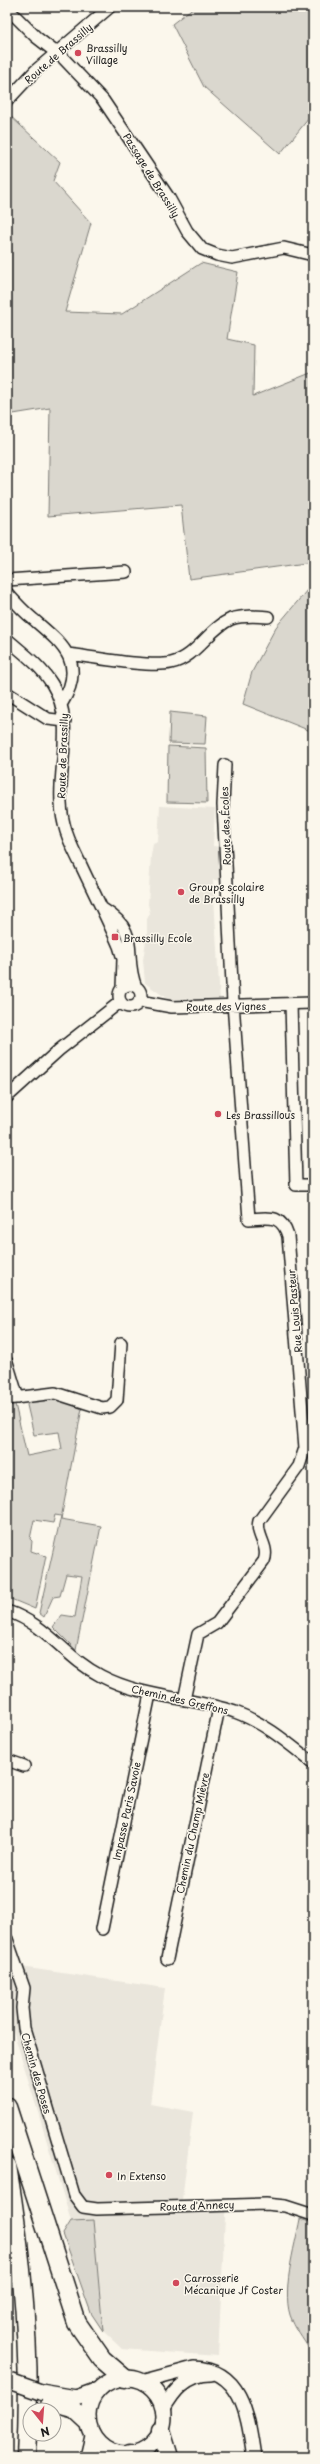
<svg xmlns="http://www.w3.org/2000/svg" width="320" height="2464" font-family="'Playpen Sans',sans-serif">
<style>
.built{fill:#eae6dc}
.green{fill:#dad7ce;stroke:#7b7a75}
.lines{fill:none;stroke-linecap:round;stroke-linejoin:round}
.minor-casing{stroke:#1c1c1c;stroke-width:14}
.tertiary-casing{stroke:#1c1c1c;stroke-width:16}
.secondary-casing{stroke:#1c1c1c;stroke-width:18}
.trunk-casing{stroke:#1c1c1c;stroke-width:21}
.minor{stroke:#fbf7ec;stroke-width:11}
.tertiary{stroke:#fbf7ec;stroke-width:13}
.secondary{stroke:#fbf7ec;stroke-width:15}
.trunk{stroke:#fbf7ec;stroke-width:18}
.secondary-bridge-casing{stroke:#1c1c1c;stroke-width:18;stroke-linecap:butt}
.secondary-bridge{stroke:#fbf7ec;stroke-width:15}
.poi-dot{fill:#d1495b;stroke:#fbf7ec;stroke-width:1.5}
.labels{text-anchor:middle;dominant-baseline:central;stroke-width:3;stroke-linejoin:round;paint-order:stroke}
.poi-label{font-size:10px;fill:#1c1c1c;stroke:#fbf7ec;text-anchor:start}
.street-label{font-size:10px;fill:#1c1c1c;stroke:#fbf7ec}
</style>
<rect width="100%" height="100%" fill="#fbf7ec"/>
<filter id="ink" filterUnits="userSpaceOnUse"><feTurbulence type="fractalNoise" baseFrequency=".025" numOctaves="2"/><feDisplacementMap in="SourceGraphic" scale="8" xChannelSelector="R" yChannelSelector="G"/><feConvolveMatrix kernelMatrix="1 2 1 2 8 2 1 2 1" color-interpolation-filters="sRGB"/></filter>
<g filter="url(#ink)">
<path class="built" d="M 160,806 L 215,809 L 213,846 L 221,847 L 220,880 L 213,880 L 220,1002 L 169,1000 L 145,983 L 143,960 L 147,934 L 147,919 L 150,913 L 148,904 L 151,856 L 153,844 L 158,842 Z
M 7,1965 L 165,1988 L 150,2104 L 193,2112 L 182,2200 L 226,2198 L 218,2356 L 122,2349 L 103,2331 L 93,2220 L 71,2221 L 7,2010 Z"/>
<path class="green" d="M 194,7 L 308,7 L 313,10 L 313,113 L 280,154 L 204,87 L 172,24 Z
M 7,113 L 60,162 L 53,181 L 91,223 L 65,312 L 122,314 L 201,263 L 238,272 L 227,339 L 254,345 L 253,396 L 313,372 L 313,562 L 189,579 L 181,505 L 48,516 L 50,408 L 7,415 Z
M 313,583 L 313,732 L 243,704 L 252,672 L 276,627 Z
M 170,712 L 207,716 L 205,744 L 169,743 Z
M 168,746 L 206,748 L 207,803 L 167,802 Z
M 52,1397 L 82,1408 L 61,1519 L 101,1526 L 76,1650 L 53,1627 L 62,1615 L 75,1617 L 82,1576 L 66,1574 L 60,1596 L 53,1597 L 44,1617 L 39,1613 L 61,1516 L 55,1515 L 53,1523 L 34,1520 L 30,1539 L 32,1541 L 31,1551 L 46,1556 L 35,1609 L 11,1599 L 7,1585 L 7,1405 L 15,1404 L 27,1456 L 62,1449 L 59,1432 L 34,1435 L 27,1405 L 29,1401 Z
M 300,2219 L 313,2223 L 313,2355 C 306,2343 297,2332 292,2320 C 280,2295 295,2246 300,2219 Z
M 93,2220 L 103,2331 L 91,2313 L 63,2234 L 71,2221 Z"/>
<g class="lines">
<g class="minor-casing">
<path id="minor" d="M 7,8 L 36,37 L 63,58 L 103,100 L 169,198 L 187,231 L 202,249 L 217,255 L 232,258 L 284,248 L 313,255
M 7,101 L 35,71 L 110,7
M 7,580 L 126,572
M 7,593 C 15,602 23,611 33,619 C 62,644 87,662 62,703
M 7,639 C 23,653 41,666 52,684 C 79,727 52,776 64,824 C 67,838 74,851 80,863 C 93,891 107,918 119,946 L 123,959 L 122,988
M 68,654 C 92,657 150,668 171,663 C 197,657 208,629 231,619 C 243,615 256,616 268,617
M 7,693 L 48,719 L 65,721
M 103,909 C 143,933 122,954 136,987
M119 996a11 11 0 1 1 22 0a11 11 0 1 1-22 0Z
M 139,1001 L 172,1007 L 313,1003
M 291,1004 L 296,1185 L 313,1185
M 7,1097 L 59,1050 L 120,1002
M 7,1362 L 18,1398
M 7,1399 L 55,1393 L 102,1408 L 110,1407 L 117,1400 L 121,1343
M 7,1611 C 48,1625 64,1657 101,1676 C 143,1698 191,1697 235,1712 C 265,1723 288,1743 313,1763
M 184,1700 L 198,1634 L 217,1623 L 264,1561 C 270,1546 255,1535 259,1521 L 299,1466 L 305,1448 L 288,1236 C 281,1213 268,1218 249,1219 L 233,1003 L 223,805 L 225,765
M 7,1760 L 24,1766
M 102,1929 L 150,1694
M 7,1939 L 24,1988 L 22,2008 L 24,2028 L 74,2195 L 83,2207 L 97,2209 L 266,2204 L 285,2206 L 313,2215
M 167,1959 L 219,1708"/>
</g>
<g class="tertiary-casing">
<path id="tertiary" d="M 142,2382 L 194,2368 C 244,2370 248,2419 254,2457
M 163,2410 C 173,2391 187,2374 211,2374"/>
</g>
<g class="secondary-casing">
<path id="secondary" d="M88 2416a38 38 0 1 1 76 0a38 38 0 1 1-76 0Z
M 41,2392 L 76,2398 L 98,2390
M 49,2403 L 74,2410 L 88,2423
M 88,2457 L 93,2436"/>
</g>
<g class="trunk-casing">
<path id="trunk" d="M 7,2107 L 77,2323 L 102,2359 L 124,2378
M 7,2166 C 23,2262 32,2359 26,2457
M 161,2431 L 169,2457
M 130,2454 L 138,2457"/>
</g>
<use href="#minor" class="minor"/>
<use href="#tertiary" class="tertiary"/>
<use href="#secondary" class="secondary"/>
<use href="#trunk" class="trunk"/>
<g class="secondary-bridge-casing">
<path id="secondary-bridge" d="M 7,2380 L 41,2392"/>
</g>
<use href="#secondary-bridge" class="secondary-bridge"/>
</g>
</g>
<g class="poi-dot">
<circle cx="78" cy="53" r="4"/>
<circle cx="181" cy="892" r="4"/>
<rect x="111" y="933" width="8" height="8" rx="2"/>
<circle cx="218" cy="1114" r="4"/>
<circle cx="109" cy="2175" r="4"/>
<circle cx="176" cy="2283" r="4"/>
</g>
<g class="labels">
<g class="poi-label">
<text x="86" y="47">Brassilly<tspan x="86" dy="12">Village</tspan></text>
<text x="189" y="886">Groupe scolaire<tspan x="189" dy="12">de Brassilly</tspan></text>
<text x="123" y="937">Brassilly Ecole</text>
<text x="226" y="1114">Les Brassillous</text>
<text x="117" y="2175">In Extenso</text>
<text x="184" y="2277">Carrosserie<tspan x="184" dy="12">Mécanique Jf Coster</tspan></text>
</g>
<g class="street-label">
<text transform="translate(58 53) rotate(-41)">Route de Brassilly</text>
<text transform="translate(152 175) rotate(58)">Passage de Brassilly</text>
<text transform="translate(62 756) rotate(-88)">Route de Brassilly</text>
<text transform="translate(225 826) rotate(-92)">Route des Écoles</text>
<text transform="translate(226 1006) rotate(-1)">Route des Vignes</text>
<text transform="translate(294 1311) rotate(-95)">Rue Louis Pasteur</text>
<text transform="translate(180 1699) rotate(13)">Chemin des Greffons</text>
<text transform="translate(126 1811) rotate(-78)">Impasse Paris Savoie</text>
<text transform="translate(192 1833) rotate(-78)">Chemin du Champ Mièvre</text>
<text transform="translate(37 2073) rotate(74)">Chemin des Poses</text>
<text transform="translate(197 2205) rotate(-2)">Route d'Annecy</text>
</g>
</g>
<rect width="320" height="2464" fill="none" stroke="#fbf7ec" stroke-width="24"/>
<rect x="12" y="12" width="296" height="2440" fill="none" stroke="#1c1c1c" stroke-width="1.5" filter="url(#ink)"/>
<g transform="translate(42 2422) rotate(163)"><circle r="19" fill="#fbf7ec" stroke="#a29f99"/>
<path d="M0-3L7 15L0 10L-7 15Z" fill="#d1495b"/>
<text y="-6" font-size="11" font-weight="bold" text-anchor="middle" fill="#1c1c1c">N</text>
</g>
</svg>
